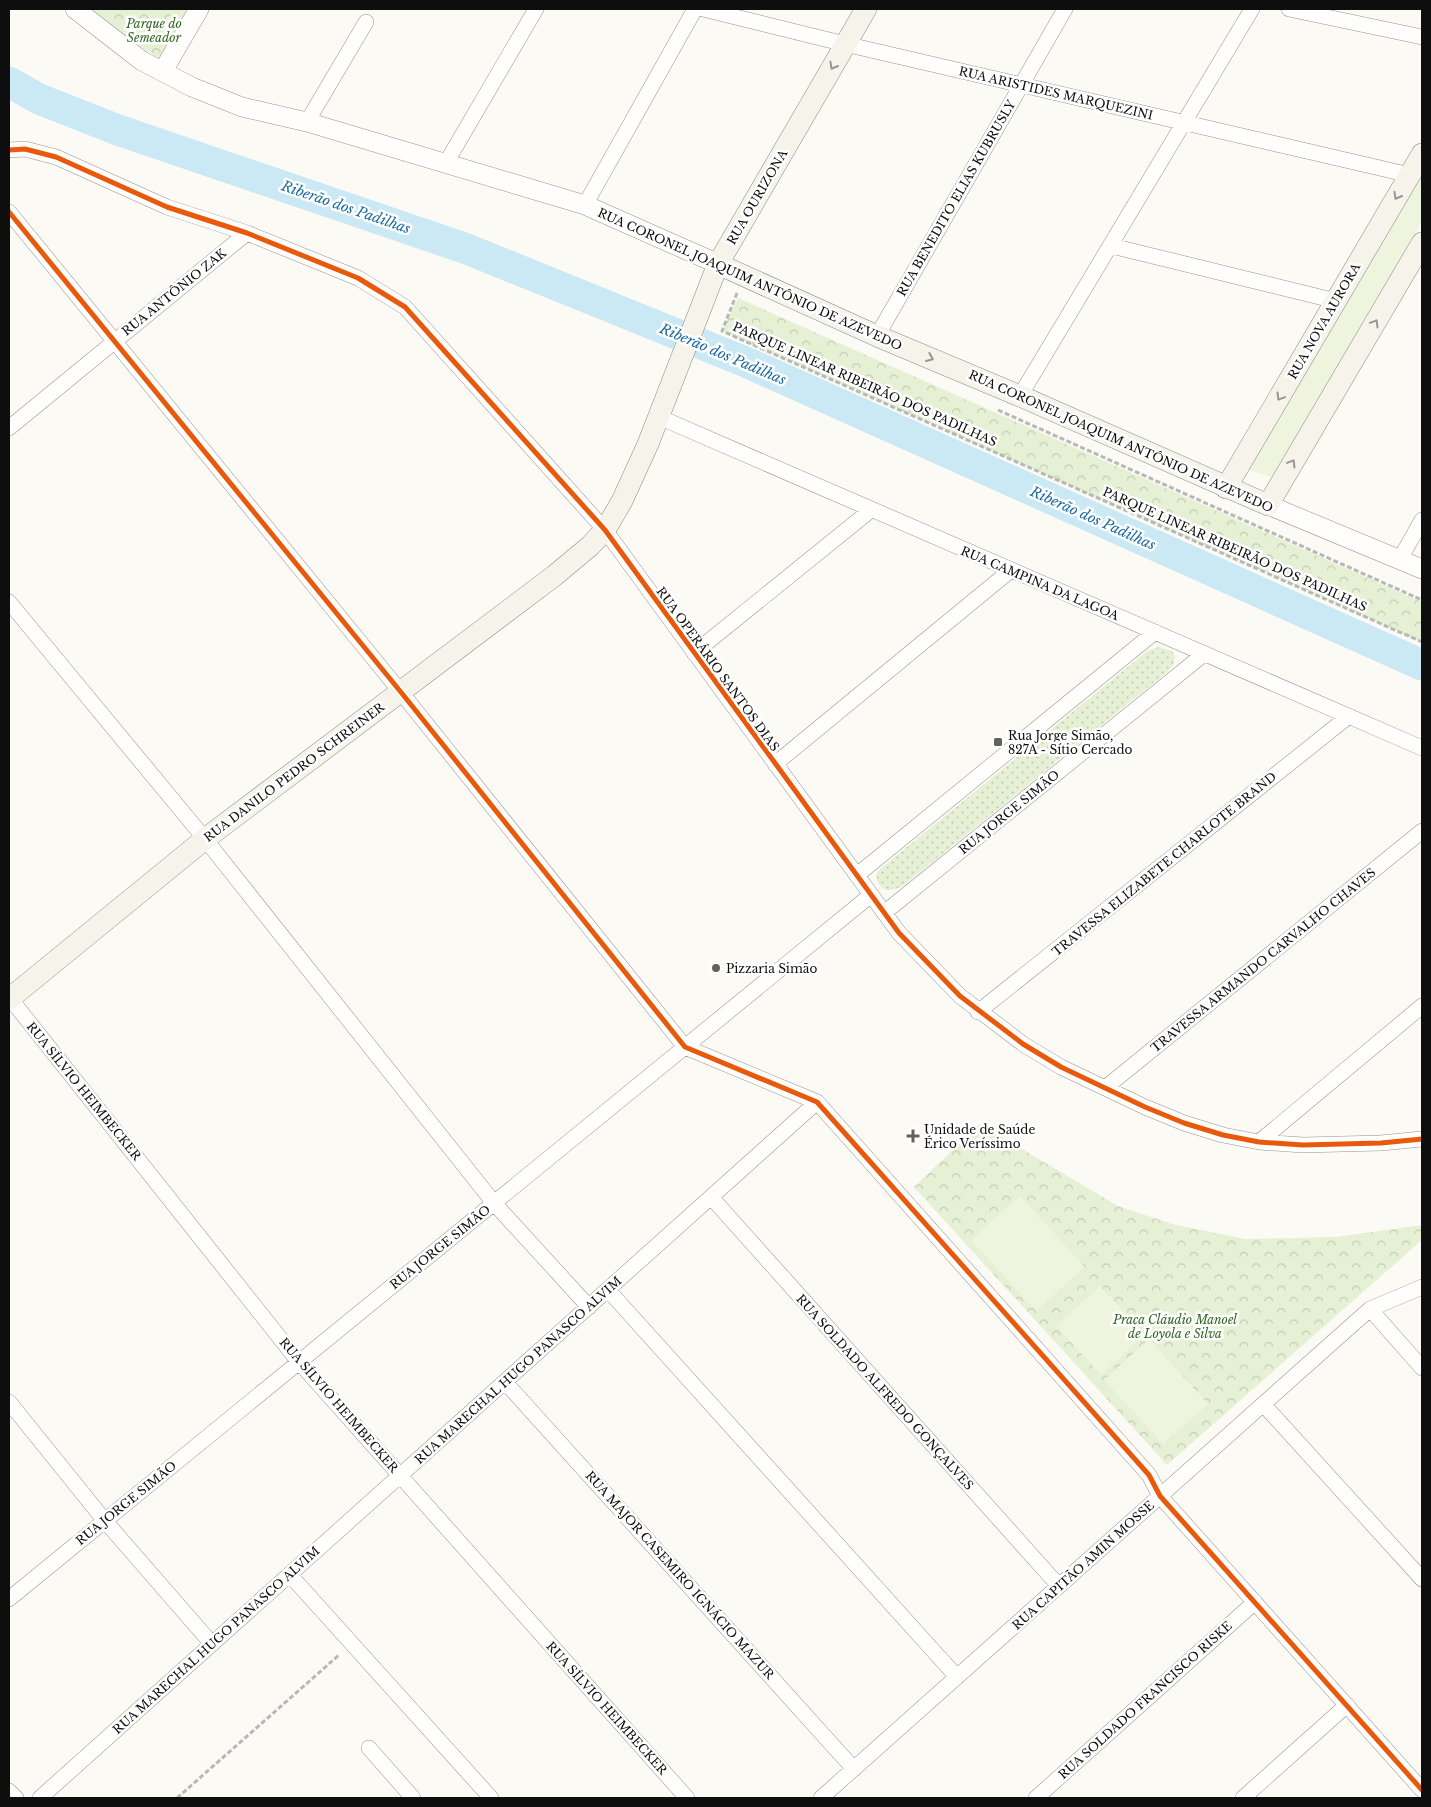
<svg xmlns="http://www.w3.org/2000/svg" width="1431" height="1807" font-family="'Libre Baskerville',serif">
<style>
.grass{fill:url(#grass-dots)}
.park{fill:url(#park-crowns)}
.pitch{fill:#eff4de}
.lines{fill:none;stroke-linecap:round;stroke-linejoin:round}
.river{stroke:#cbe8f5;stroke-width:31}
.minor-casing{stroke:#959492;stroke-width:16}
.tertiary-casing{stroke:#959492;stroke-width:20}
.secondary-casing{stroke:#8c8b88;stroke-width:22}
.path{stroke:#b8b8b7;stroke-width:3;stroke-dasharray:5 2.5;stroke-linecap:butt}
.minor{stroke:#fffefd;stroke-width:15}
.tertiary{stroke:#fffefd;stroke-width:19}
.secondary{stroke:#f5f3ea;stroke-width:21}
.cycleway-casing{stroke:#fff;stroke-width:8}
.cycleway{stroke:#e8590c;stroke-width:5}
.oneway{stroke:#999792}
.poi-dot{fill:#61615e;stroke:#fff;stroke-width:2}
.labels{text-anchor:middle;dominant-baseline:central;stroke-width:5;stroke-linejoin:round;paint-order:stroke}
.park-label{font-size:12px;font-style:italic;fill:#316520;stroke:#fff}
.street-label{font-size:12px;fill:#0e0e0e;stroke:#fff}
.poi-label{font-size:12px;fill:#0e0e0e;stroke:#fff;text-anchor:start}
.water-label{font-size:14px;font-style:italic;fill:#1a6a9d;stroke:#fff}
</style>
<defs>
<pattern id="grass-dots" width="8" height="8" patternUnits="userSpaceOnUse" patternTransform="scale(1.25)"><rect width="8" height="8" fill="#e6f0d4"/><path d="M2 2h.1M6 6h.1" fill="none" stroke="#c4cdb5" stroke-width="1.8" stroke-linecap="round"/></pattern>
<pattern id="park-crowns" width="20" height="18" patternUnits="userSpaceOnUse" patternTransform="scale(1.25)"><rect width="20" height="18" fill="#e6f0d4"/><path d="M2 6a3 3 0 1 1 6 0M12 15a3 3 0 1 1 6 0" fill="none" stroke="#c4cdb5"/></pattern>
</defs>
<rect width="100%" height="100%" fill="#fcfaf4"/>
<path class="grass" d="M 1159,647 L 1172,651 L 1175,657 L 1173,665 L 1167,672 L 903,886 C 888,893 879,892 876,875 L 880,869 L 1140,657 L 1149,650 Z"/>
<path class="park" d="M 88,9 L 191,9 L 160,60 Z
M 738,298 L 1422,602 L 1422,642 L 722,331 Z
M 980,1124 L 1118,1206 L 1172,1224 L 1245,1239 L 1336,1237 L 1422,1225 L 1422,1240 L 1167,1465 L 914,1187 Z"/>
<path class="pitch" d="M 1422,174 L 1422,222 L 1272,477 L 1248,470 Z
M 1020,1196 L 1085,1267 L 1036,1311 L 971,1240 Z
M 1100,1286 L 1145,1335 L 1101,1375 L 1056,1326 Z
M 1149,1339 L 1208,1404 L 1163,1444 L 1104,1380 Z"/>
<g class="lines">
<path class="river" d="M 9,82 L 39,99 L 118,130 L 467,249 L 748,363 L 1422,665"/>
<g class="minor-casing">
<path id="minor" d="M 703,9 L 845,44 L 1410,175
M 1289,9 L 1422,37
M 307,122 L 366,22
M 9,150 L 25,149 L 56,157 L 167,207 L 247,233 L 358,278 L 405,307 L 605,530 L 899,933 L 960,996 L 1023,1044 L 1061,1067 L 1145,1107 L 1184,1123 L 1223,1135 L 1259,1142 L 1303,1145 L 1381,1143 L 1422,1139
M 446,163 L 536,9
M 585,205 L 695,9
M 9,212 L 400,691 L 685,1047 L 817,1102 L 1149,1475 L 1160,1496 L 1422,1790
M 1112,246 L 1336,301
M 877,336 L 1065,9
M 1020,396 L 1252,9
M 659,417 L 1422,748
M 9,428 L 247,233
M 1400,559 L 1422,520
M 9,602 L 205,839 L 494,1203 L 589,1307
M 694,653 L 871,510
M 775,764 L 1011,570
M 857,875 L 1155,632
M 884,913 L 1204,654
M 9,997 L 299,1362 L 687,1798
M 978,1012 L 1349,716
M 1105,1088 L 1422,831
M 1259,1142 L 1422,1006
M 711,1197 L 1059,1586
M 608,1290 L 957,1677
M 1370,1309 L 1422,1368
M 505,1382 L 854,1769
M 9,1402 L 105,1521 L 212,1644
M 1263,1404 L 1422,1579
M 290,1575 L 491,1798
M 9,1599 L 871,895
M 369,1748 L 413,1798
M 9,1791 L 16,1798
M 40,1798 L 817,1102
M 821,1798 L 1370,1309 L 1422,1287
M 1036,1798 L 1255,1602
M 1243,1798 L 1347,1705"/>
</g>
<g class="tertiary-casing">
<path id="tertiary" d="M 75,9 L 142,61 L 192,87 L 242,107 L 307,122 L 585,205 L 718,264
M 163,71 L 199,9
M 1268,505 L 1422,569"/>
</g>
<g class="secondary-casing">
<path id="secondary" d="M 718,264 L 877,336 L 1020,396 L 1268,505 L 1422,243
M 1226,488 L 1422,154
M 9,999 L 205,839 L 554,576 L 590,546 L 605,530 L 622,501 L 648,444 L 718,264 L 866,9"/>
</g>
<path class="path" d="M 737,293 L 722,331 L 1422,642
M 998,410 L 1422,600
M 177,1798 L 339,1655"/>
<use href="#minor" class="minor"/>
<use href="#tertiary" class="tertiary"/>
<use href="#secondary" class="secondary"/>
<g class="cycleway-casing">
<path id="cycleway" d="M 9,150 L 25,149 L 56,157 L 167,207 L 247,233 L 358,278 L 405,307 L 605,530 L 899,933 L 960,996 L 1023,1044 L 1061,1067 L 1145,1107 L 1184,1123 L 1223,1135 L 1259,1142 L 1303,1145 L 1381,1143 L 1422,1139
M 9,212 L 400,691 L 685,1047 L 817,1102 L 1149,1475 L 1160,1496 L 1422,1790"/>
</g>
<use href="#cycleway" class="cycleway"/>
</g>
<defs><path id="oneway-chevron" d="M-2-3.5L2.5 0L-2 3.5" fill="none" stroke-width="1.6" stroke-linecap="round" stroke-linejoin="round" transform="scale(1.25)"/></defs>
<g class="oneway">
<use href="#oneway-chevron" transform="translate(833 66) rotate(120)"/>
<use href="#oneway-chevron" transform="translate(1397 196) rotate(120)"/>
<use href="#oneway-chevron" transform="translate(1375 323) rotate(-59)"/>
<use href="#oneway-chevron" transform="translate(930 358) rotate(23)"/>
<use href="#oneway-chevron" transform="translate(1280 397) rotate(121)"/>
<use href="#oneway-chevron" transform="translate(1292 463) rotate(-59)"/>
</g>
<g class="poi-dot">
<rect x="993" y="737" width="10" height="10" rx="2.5"/>
<circle cx="716" cy="968" r="5"/>
<path d="M910.5 1128.5h5v5h5v5h-5v5h-5v-5h-5v-5h5z"/>
</g>
<g class="labels">
<g class="park-label">
<text x="154" y="23">Parque do<tspan x="154" dy="14">Semeador</tspan></text>
<text x="1175" y="1319">Praça Cláudio Manoel<tspan x="1175" dy="14">de Loyola e Silva</tspan></text>
</g>
<g class="street-label">
<text transform="translate(1056 93) rotate(13)">RUA ARISTIDES MARQUEZINI</text>
<text transform="translate(757 197) rotate(-60)">RUA OURIZONA</text>
<text transform="translate(956 198) rotate(-60)">RUA BENEDITO ELIAS KUBRUSLY</text>
<text transform="translate(750 279) rotate(24)">RUA CORONEL JOAQUIM ANTÔNIO DE AZEVEDO</text>
<text transform="translate(174 292) rotate(-39)">RUA ANTÔNIO ZAK</text>
<text transform="translate(1324 321) rotate(-60)">RUA NOVA AURORA</text>
<text transform="translate(865 384) rotate(24)">PARQUE LINEAR RIBEIRÃO DOS PADILHAS</text>
<text transform="translate(1121 441) rotate(24)">RUA CORONEL JOAQUIM ANTÔNIO DE AZEVEDO</text>
<text transform="translate(1235 549) rotate(24)">PARQUE LINEAR RIBEIRÃO DOS PADILHAS</text>
<text transform="translate(1040 583) rotate(23)">RUA CAMPINA DA LAGOA</text>
<text transform="translate(718 669) rotate(54)">RUA OPERÁRIO SANTOS DIAS</text>
<text transform="translate(294 772) rotate(-37)">RUA DANILO PEDRO SCHREINER</text>
<text transform="translate(1009 812) rotate(-39)">RUA JORGE SIMÃO</text>
<text transform="translate(1164 864) rotate(-39)">TRAVESSA ELIZABETE CHARLOTE BRAND</text>
<text transform="translate(1263 960) rotate(-39)">TRAVESSA ARMANDO CARVALHO CHAVES</text>
<text transform="translate(84 1091) rotate(51)">RUA SÍLVIO HEIMBECKER</text>
<text transform="translate(440 1247) rotate(-39)">RUA JORGE SIMÃO</text>
<text transform="translate(518 1370) rotate(-42)">RUA MARECHAL HUGO PANASCO ALVIM</text>
<text transform="translate(885 1392) rotate(48)">RUA SOLDADO ALFREDO GONÇALVES</text>
<text transform="translate(339 1405) rotate(49)">RUA SÍLVIO HEIMBECKER</text>
<text transform="translate(126 1503) rotate(-39)">RUA JORGE SIMÃO</text>
<text transform="translate(1083 1565) rotate(-42)">RUA CAPITÃO AMIN MOSSE</text>
<text transform="translate(680 1575) rotate(48)">RUA MAJOR CASEMIRO IGNÁCIO MAZUR</text>
<text transform="translate(216 1640) rotate(-42)">RUA MARECHAL HUGO PANASCO ALVIM</text>
<text transform="translate(1145 1700) rotate(-42)">RUA SOLDADO FRANCISCO RISKE</text>
<text transform="translate(607 1708) rotate(48)">RUA SÍLVIO HEIMBECKER</text>
</g>
<g class="poi-label">
<text x="1008" y="735">Rua Jorge Simão,<tspan x="1008" dy="14">827A - Sítio Cercado</tspan></text>
<text x="726" y="968">Pizzaria Simão</text>
<text x="924" y="1129">Unidade de Saúde<tspan x="924" dy="14">Érico Veríssimo</tspan></text>
</g>
<g class="water-label">
<text transform="translate(346 207) rotate(19)">Riberão dos Padilhas</text>
<text transform="translate(723 354) rotate(23)">Riberão dos Padilhas</text>
<text transform="translate(1093 518) rotate(24)">Riberão dos Padilhas</text>
</g>
</g>
<rect width="1431" height="1807" fill="none" stroke="#0e0e0e" stroke-width="20"/>
</svg>
